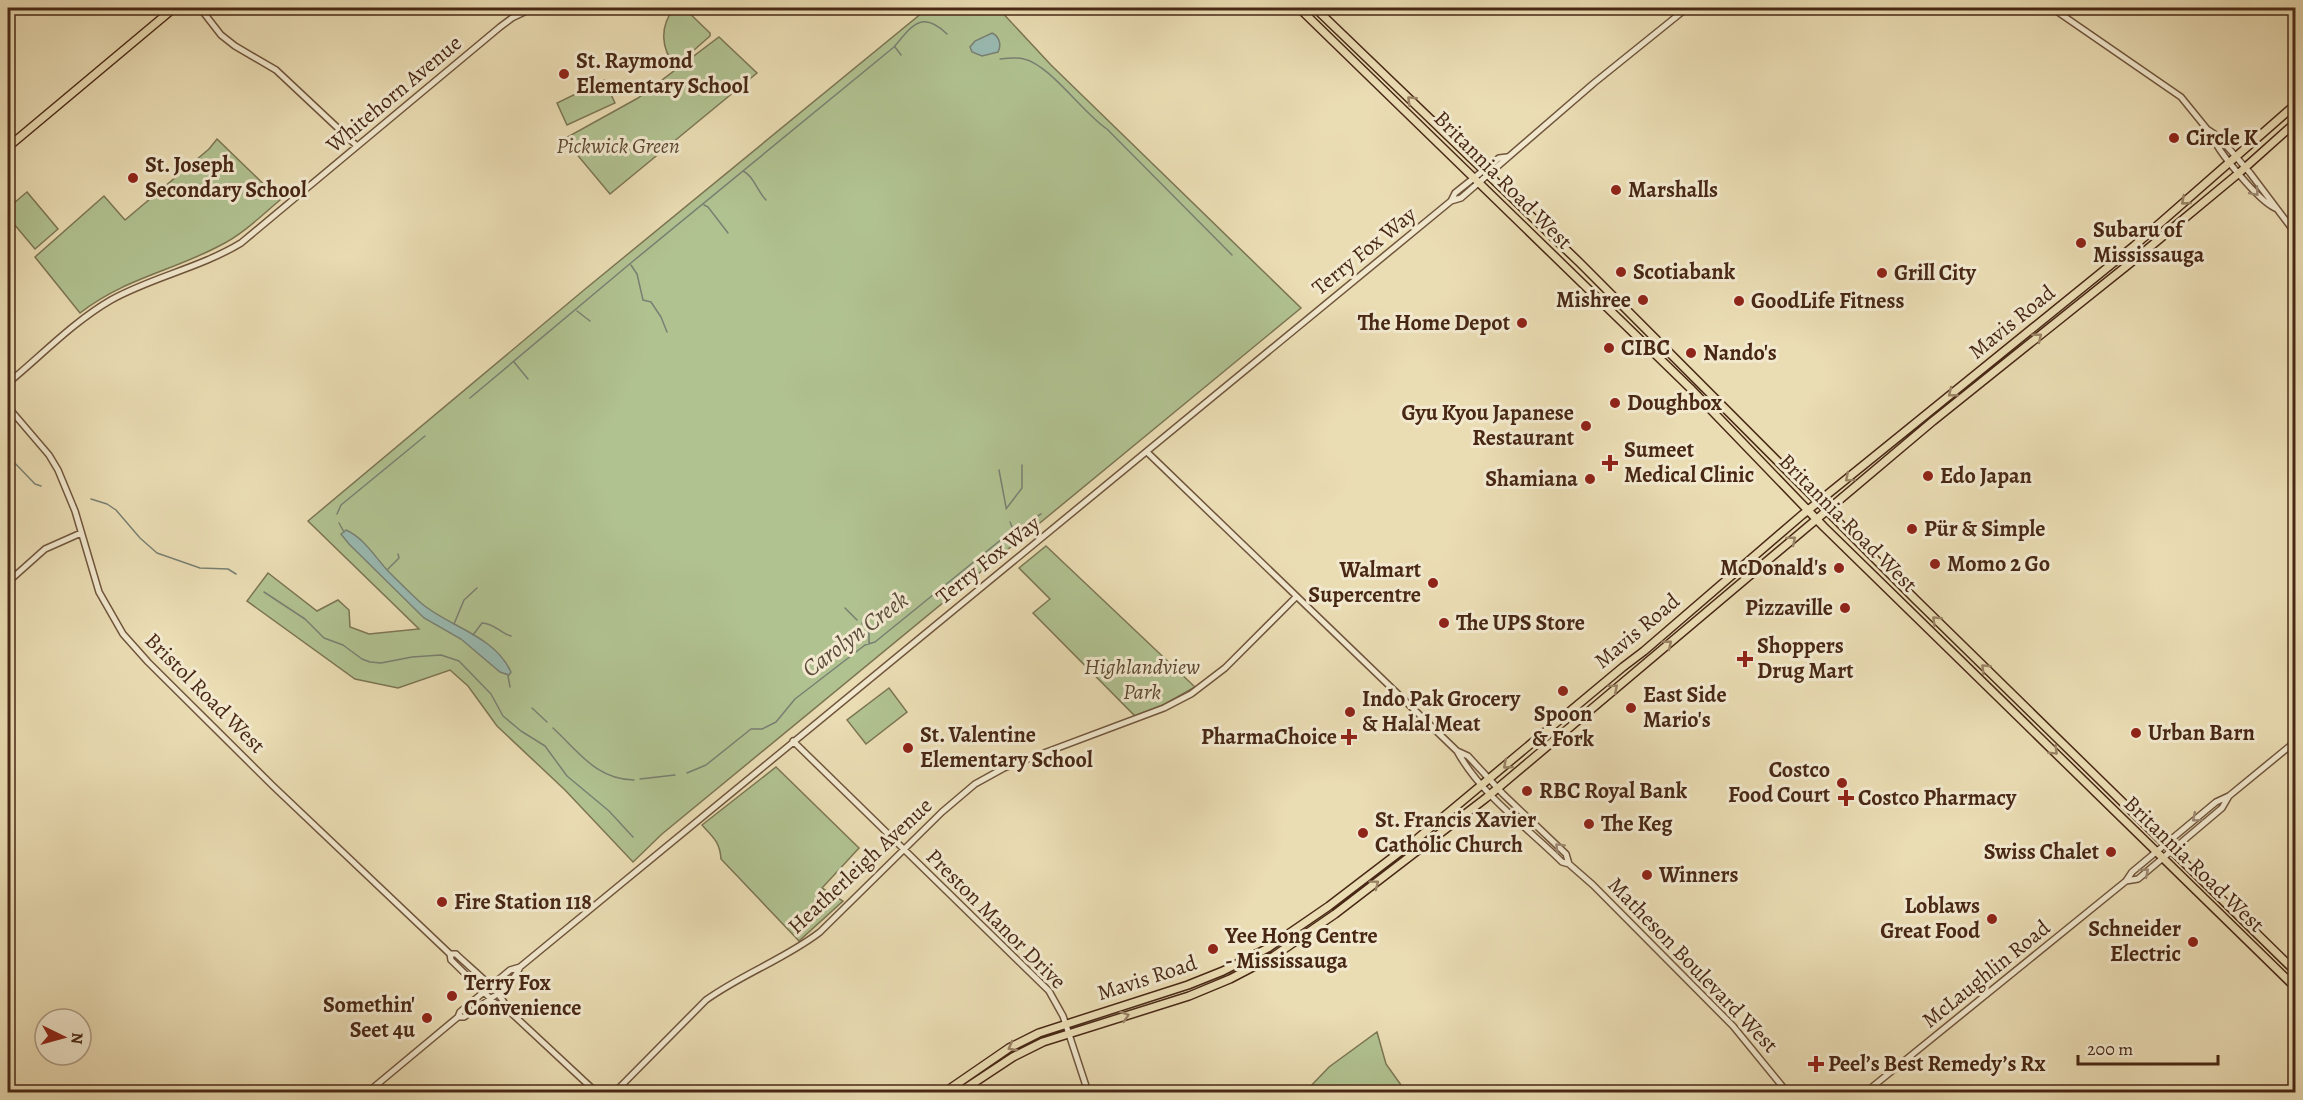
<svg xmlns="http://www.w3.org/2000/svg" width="2303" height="1100" font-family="Alegreya,serif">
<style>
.green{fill:#b1c291;stroke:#7c7553;stroke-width:1.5}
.water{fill:#99bab2;stroke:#798073;stroke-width:1.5}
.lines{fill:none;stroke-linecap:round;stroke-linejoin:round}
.stream{stroke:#798073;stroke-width:1.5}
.minor-casing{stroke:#70553c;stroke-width:8}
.major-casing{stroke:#482815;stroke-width:10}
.minor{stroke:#f1e8ce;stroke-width:5}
.major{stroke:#eadcb3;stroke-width:7}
.oneway{stroke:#998264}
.oneway2{stroke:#9c8872}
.poi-dot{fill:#8f2418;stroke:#f1e8ce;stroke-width:2}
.labels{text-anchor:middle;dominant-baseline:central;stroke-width:6;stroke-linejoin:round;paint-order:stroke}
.poi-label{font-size:22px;font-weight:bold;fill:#482815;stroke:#f1e8ce;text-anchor:start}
.street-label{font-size:22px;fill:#482815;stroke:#f1e8ce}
.park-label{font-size:22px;font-style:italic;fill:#5d472e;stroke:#f1e8ce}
.water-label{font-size:24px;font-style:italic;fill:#5c4c3c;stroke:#f1e8ce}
</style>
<rect width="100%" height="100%" fill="#eadcb3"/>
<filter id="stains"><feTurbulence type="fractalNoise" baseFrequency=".00333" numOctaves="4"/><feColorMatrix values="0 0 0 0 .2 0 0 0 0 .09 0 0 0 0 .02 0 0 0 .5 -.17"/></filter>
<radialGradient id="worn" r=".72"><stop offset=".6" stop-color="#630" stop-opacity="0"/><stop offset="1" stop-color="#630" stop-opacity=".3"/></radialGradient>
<path class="green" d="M 674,8 L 684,8 L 710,33 L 710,36 L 676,66 C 660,49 660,26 674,8 Z
M 928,8 L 998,8 L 1051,65 L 1301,308 L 662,834 L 633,862 L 565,790 L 497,726 L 468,686 L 450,670 L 398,688 L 355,679 L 247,601 L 268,573 L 317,611 L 338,600 L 349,610 L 350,627 L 369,634 L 419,629 L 308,521 L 584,290 Z
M 719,37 L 757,73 L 610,194 L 564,139 L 638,98 Z
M 604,80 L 615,103 L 567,125 L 557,103 Z
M 217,139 L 280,200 C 261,216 243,234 221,245 C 173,271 125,278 80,313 L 35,257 L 104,196 L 125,220 L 209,149 Z
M 27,192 L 58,229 L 35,249 L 8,217 L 8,208 Z
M 1046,546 L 1195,687 L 1163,705 L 1135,716 L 1033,613 L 1050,599 L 1019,568 Z
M 889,688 L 907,712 L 866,744 L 847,720 Z
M 776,767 L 859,848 L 822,888 L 843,901 L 799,941 L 721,859 C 720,842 713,837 702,825 Z
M 1377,1032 L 1386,1064 L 1406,1092 L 1305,1092 L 1329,1067 Z"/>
<path class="water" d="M 992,33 C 999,36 1002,45 998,52 L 982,56 L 972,52 L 970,47 L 975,41 Z
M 346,530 C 364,538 375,557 388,571 C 399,582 410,593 421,603 C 449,627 494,635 511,672 L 509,675 L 500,672 L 461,639 L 424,618 L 349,544 L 341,534 Z"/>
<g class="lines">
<path class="stream" d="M 895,47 L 901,55
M 1000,59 C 1008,58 1017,57 1024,59 C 1050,65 1083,113 1107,129 L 1232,255
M 743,171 C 754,176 757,191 766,200
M 704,205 L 708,207 L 728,233
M 631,265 L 637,274 L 643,300 L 651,302 L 661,317 L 667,332
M 577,311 L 590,321
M 514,362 L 528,379
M 470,398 L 632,262 L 894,47 C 911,27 921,9 947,34
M 8,456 L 35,484 L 41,486
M 999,470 L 1006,507
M 91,499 L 107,504 L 116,510 L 140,538 L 157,553 L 200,568 L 228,569 L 236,574
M 1006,509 L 1022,488 L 1022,465
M 337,514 L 341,505 L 425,436
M 1010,522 L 1013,529
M 339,523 L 344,532
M 388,569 L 399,558 L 398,554
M 264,592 L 305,619 L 324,638 L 343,645 L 362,659 L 370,662 L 381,663 L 412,657 L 441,655 L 459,661 L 491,694 L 503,716 L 521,731 L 545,746 L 567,776 L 609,811 L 633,837
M 845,608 L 857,620
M 862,623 L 869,633 L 869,644
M 454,624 L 464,600 L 477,588
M 473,635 L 482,623 C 494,623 500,633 511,636
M 508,676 L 510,687
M 532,708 L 547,722
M 553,728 C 579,752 597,780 634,780
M 687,773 L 706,765 L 751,729 L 762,729 L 776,722 L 795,699 L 865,645 L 875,642 L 1008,534 L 1041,514
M 640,779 L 675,775"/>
<g class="minor-casing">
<path id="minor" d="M 200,8 L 221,35 L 235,46 L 276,70 L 357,146
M 2052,8 L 2181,97 L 2207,129 L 2219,137 L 2250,173 L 2296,234
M 2211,133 C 2216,150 2259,201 2275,208
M 1451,201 L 1461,198 L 1594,83 L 1687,8
M 8,383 C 41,356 73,322 111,300 C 152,277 200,268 241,243 L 500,27 L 512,18 L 533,8
M 8,407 L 49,455 L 58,470 L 75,511 L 99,592 L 123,634 L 148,662 L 273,786 L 450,954 L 451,960 L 494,1002 L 501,1009 L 507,1009
M 1147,452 L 1457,751 L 1468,756 L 1503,794 L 1566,854 L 1569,864
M 8,582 L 45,549 L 81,533
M 793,741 L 1049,991 L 1063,1016 L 1088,1092
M 1457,751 C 1481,795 1527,827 1562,862 L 1569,864 L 1593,885 L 1733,1026 L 1787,1092
M 2126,881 L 2138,879 L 2222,808 L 2229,796 L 2296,741
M 450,954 L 456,954 C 469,967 503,993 507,1009 L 596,1092
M 458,1017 L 464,1017 C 482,1004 511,989 520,967
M 368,1092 L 458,1017 L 460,1012 L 510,970 L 520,967 L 1451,201 L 1455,193 L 1499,158 L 1507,157
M 615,1092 L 706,1000 C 742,974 785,959 820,932 L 942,812 L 975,784 L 1004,768 L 1164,708 L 1191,694 L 1225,668 L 1296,597
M 1866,1092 L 2126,881 L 2132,872 L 2216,802 L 2229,796"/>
</g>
<g class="major-casing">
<path id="major" d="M 1299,8 L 1690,388 L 1824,527 L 2296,988
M 1315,8 L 1580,263 L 1916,600 L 2296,972
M 8,147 L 174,8
M 945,1092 L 1009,1048 L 1039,1033 L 1188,985 L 1223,971 L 1268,948 L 1329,906 L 1418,838 L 1623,667 L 1644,651 L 1802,515 L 2134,246 L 2296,104
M 960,1092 L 1013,1057 L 1043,1042 L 1189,996 L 1230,979 L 1274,956 L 1335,914 L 1486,798 L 1933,421 L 2139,256 L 2239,173 L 2296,122"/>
</g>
<use href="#minor" class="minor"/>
<use href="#major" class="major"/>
</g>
<defs><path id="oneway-chevron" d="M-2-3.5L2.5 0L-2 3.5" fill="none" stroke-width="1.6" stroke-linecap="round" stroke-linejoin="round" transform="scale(1.5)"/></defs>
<g class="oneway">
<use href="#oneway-chevron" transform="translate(1411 100) rotate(-136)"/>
<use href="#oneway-chevron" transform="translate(2185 201) rotate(139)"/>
<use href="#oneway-chevron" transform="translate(2038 337) rotate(-39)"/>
<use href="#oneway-chevron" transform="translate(1952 393) rotate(141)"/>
<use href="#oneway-chevron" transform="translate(1849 478) rotate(140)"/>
<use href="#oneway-chevron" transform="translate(1792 540) rotate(-40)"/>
<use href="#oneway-chevron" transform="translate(1936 620) rotate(-136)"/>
<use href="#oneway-chevron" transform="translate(1668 644) rotate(-39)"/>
<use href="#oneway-chevron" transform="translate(1985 668) rotate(-136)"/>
<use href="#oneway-chevron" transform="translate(1614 688) rotate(-40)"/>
<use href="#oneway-chevron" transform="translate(2054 751) rotate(45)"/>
<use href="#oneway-chevron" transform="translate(1507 765) rotate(139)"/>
<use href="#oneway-chevron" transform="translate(1375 884) rotate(-37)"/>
<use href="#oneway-chevron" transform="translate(1125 1016) rotate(-17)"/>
<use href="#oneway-chevron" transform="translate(1012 1047) rotate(152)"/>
</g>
<g class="oneway2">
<use href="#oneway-chevron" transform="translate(2255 192) rotate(49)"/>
<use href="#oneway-chevron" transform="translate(2196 818) rotate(140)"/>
<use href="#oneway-chevron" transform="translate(1559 847) rotate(-135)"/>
<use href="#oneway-chevron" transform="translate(2145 872) rotate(-40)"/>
</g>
<g class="poi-dot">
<circle cx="564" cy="74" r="6"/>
<circle cx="2174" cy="138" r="6"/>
<circle cx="133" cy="178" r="6"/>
<circle cx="1616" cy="190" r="6"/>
<circle cx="2081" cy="243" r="6"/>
<circle cx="1621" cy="272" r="6"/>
<circle cx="1882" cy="273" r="6"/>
<circle cx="1643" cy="300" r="6"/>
<circle cx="1739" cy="301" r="6"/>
<circle cx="1522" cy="323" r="6"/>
<circle cx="1609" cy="348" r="6"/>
<circle cx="1691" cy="353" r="6"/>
<circle cx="1615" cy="403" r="6"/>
<circle cx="1586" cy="426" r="6"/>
<path d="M1607 454h6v6h6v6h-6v6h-6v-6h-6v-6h6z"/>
<circle cx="1928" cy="476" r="6"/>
<circle cx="1590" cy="479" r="6"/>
<circle cx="1912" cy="529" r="6"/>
<circle cx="1935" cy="564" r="6"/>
<circle cx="1839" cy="568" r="6"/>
<circle cx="1433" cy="583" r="6"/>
<circle cx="1845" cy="608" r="6"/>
<circle cx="1444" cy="623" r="6"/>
<path d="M1742 650h6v6h6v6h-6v6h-6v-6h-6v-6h6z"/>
<circle cx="1563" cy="691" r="6"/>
<circle cx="1631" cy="708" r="6"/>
<circle cx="1350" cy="712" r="6"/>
<circle cx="2136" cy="733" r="6"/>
<path d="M1346 728h6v6h6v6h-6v6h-6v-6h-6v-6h6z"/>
<circle cx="908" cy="748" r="6"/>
<circle cx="1842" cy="783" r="6"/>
<circle cx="1527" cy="791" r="6"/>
<path d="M1843 789h6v6h6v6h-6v6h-6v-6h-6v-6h6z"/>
<circle cx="1589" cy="824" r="6"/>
<circle cx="1363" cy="833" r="6"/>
<circle cx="2111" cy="852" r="6"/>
<circle cx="1647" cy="875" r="6"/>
<circle cx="442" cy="902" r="6"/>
<circle cx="1992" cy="919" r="6"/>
<circle cx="2193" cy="942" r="6"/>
<circle cx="1213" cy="949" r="6"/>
<circle cx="452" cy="996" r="6"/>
<circle cx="427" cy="1018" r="6"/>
<path d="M1813 1055h6v6h6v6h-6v6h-6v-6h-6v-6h6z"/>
</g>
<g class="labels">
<g class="poi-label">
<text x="576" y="61">St. Raymond<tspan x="576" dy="25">Elementary School</tspan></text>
<text x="2186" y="138">Circle K</text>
<text x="145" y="165">St. Joseph<tspan x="145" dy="25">Secondary School</tspan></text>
<text x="1628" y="190">Marshalls</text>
<text x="2093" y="230">Subaru of<tspan x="2093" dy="25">Mississauga</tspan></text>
<text x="1633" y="272">Scotiabank</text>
<text x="1894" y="273">Grill City</text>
<text x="1631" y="300" text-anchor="end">Mishree</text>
<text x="1751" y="301">GoodLife Fitness</text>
<text x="1510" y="323" text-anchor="end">The Home Depot</text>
<text x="1621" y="348">CIBC</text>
<text x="1703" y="353">Nando's</text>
<text x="1627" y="403">Doughbox</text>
<text x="1574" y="413" text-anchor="end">Gyu Kyou Japanese<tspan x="1574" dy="25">Restaurant</tspan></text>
<text x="1624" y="450">Sumeet<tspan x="1624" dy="25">Medical Clinic</tspan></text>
<text x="1940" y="476">Edo Japan</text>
<text x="1578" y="479" text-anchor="end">Shamiana</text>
<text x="1924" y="529">Pür &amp; Simple</text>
<text x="1947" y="564">Momo 2 Go</text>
<text x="1827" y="568" text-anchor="end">McDonald's</text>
<text x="1421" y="570" text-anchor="end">Walmart<tspan x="1421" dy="25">Supercentre</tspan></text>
<text x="1833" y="608" text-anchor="end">Pizzaville</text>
<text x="1456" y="623">The UPS Store</text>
<text x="1757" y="646">Shoppers<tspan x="1757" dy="25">Drug Mart</tspan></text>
<text x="1643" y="695">East Side<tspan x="1643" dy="25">Mario's</tspan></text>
<text x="1362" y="699">Indo Pak Grocery<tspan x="1362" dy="25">&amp; Halal Meat</tspan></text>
<text x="1563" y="714" text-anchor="middle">Spoon<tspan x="1563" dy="25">&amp; Fork</tspan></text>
<text x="2148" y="733">Urban Barn</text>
<text x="920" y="735">St. Valentine<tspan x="920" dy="25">Elementary School</tspan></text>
<text x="1337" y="737" text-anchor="end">PharmaChoice</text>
<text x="1830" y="770" text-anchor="end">Costco<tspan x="1830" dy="25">Food Court</tspan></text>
<text x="1539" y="791">RBC Royal Bank</text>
<text x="1858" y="798">Costco Pharmacy</text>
<text x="1375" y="820">St. Francis Xavier<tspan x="1375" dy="25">Catholic Church</tspan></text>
<text x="1601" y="824">The Keg</text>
<text x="2099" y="852" text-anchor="end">Swiss Chalet</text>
<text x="1659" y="875">Winners</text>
<text x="454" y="902">Fire Station 118</text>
<text x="1980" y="906" text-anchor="end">Loblaws<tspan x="1980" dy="25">Great Food</tspan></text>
<text x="2181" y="929" text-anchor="end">Schneider<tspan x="2181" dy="25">Electric</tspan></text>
<text x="1225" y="936">Yee Hong Centre<tspan x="1225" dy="25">- Mississauga</tspan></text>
<text x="464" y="983">Terry Fox<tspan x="464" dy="25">Convenience</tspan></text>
<text x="415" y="1005" text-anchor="end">Somethin'<tspan x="415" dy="25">Seet 4u</tspan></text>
<text x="1828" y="1064">Peel’s Best Remedy’s Rx</text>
</g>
<g class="street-label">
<text transform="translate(394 94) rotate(-40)">Whitehorn Avenue</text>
<text transform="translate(1503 180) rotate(45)">Britannia Road West</text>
<text transform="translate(1364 251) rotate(-39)">Terry Fox Way</text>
<text transform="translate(2012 322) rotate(-39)">Mavis Road</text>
<text transform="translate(1848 523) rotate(45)">Britannia Road West</text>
<text transform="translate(988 560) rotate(-39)">Terry Fox Way</text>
<text transform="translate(1637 631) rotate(-40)">Mavis Road</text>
<text transform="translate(205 693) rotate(45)">Bristol Road West</text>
<text transform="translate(2194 864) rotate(44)">Britannia Road West</text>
<text transform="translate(860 866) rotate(-43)">Heatherleigh Avenue</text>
<text transform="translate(996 919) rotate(45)">Preston Manor Drive</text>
<text transform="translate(1693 965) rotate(46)">Matheson Boulevard West</text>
<text transform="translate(1986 974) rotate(-39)">McLaughlin Road</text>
<text transform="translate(1147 978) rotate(-18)">Mavis Road</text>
</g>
<g class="park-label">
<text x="618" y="146">Pickwick Green</text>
<text x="1142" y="667">Highlandview<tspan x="1142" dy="25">Park</tspan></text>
</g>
<g class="water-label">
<text transform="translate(855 634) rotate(-37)">Carolyn Creek</text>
</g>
</g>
<rect width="2303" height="1100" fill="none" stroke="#eadcb3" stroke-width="30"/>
<rect x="9" y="9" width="2285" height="1082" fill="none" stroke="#482815" stroke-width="3"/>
<rect x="15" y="15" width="2273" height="1070" fill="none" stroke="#482815" stroke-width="1.5"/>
<g transform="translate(63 1037) rotate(95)"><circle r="28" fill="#f1e8ce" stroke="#ad9b84" stroke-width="1.5"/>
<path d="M0-4.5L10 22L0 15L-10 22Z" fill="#8f2418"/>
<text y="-9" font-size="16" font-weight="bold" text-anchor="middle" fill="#482815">N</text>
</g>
<path d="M2078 1055v9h140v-9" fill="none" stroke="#482815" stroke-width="3"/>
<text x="2087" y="1055" font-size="18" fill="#482815" stroke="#f1e8ce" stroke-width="4.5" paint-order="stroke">200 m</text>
<rect width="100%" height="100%" filter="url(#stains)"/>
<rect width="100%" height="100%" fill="url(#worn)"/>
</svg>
